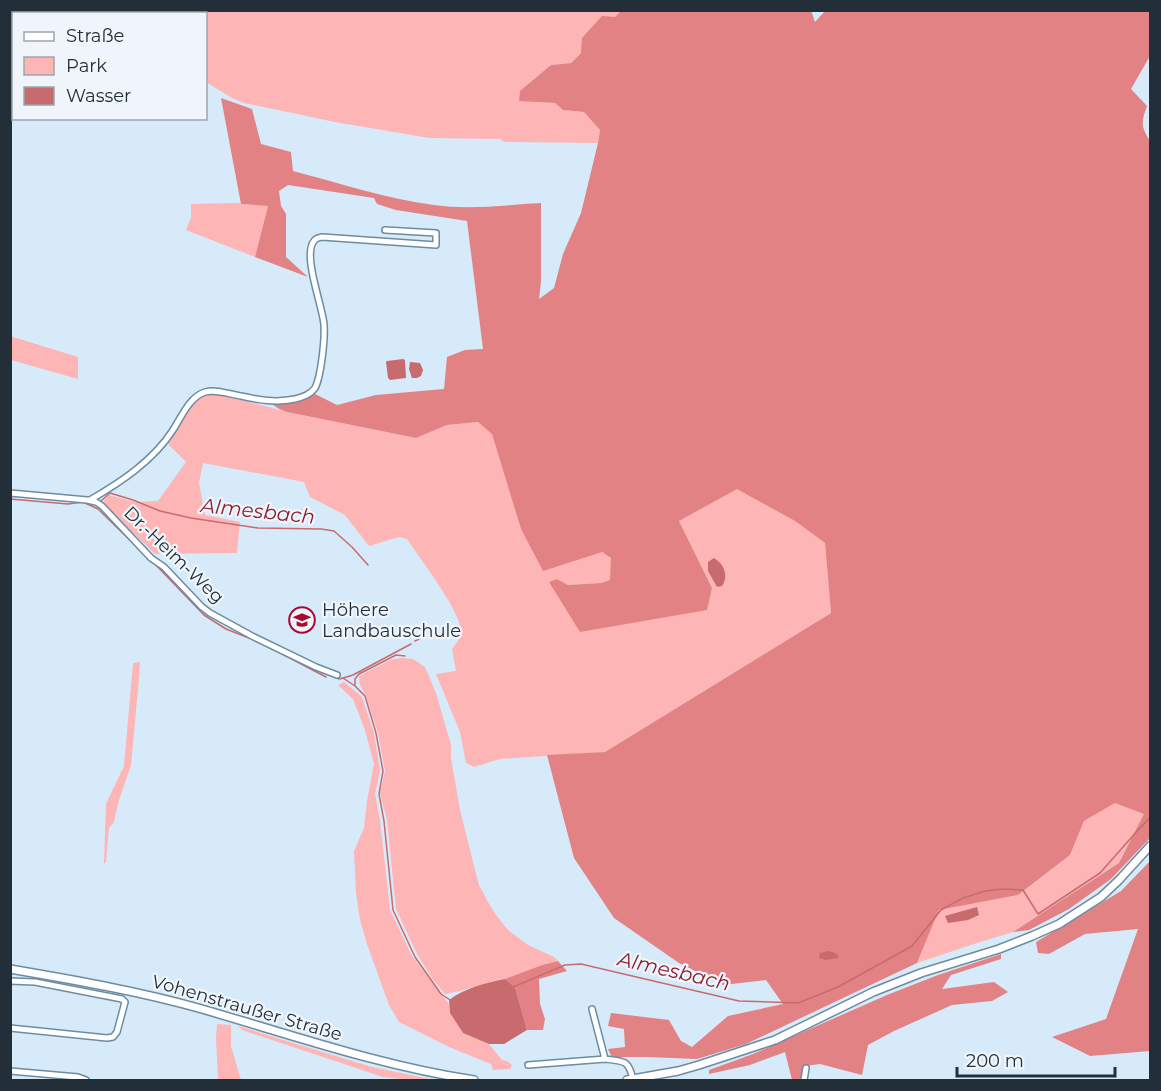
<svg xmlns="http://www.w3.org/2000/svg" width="1161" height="1091" font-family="Montserrat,sans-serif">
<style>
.green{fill:#feb5b5}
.forest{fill:#e28284}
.water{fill:#c86b6e}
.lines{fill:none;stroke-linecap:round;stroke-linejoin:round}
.stream{stroke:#c86b6e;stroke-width:1.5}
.minor-casing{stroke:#6d8ca2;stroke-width:8}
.major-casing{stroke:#6d8ca2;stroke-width:10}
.minor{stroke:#fff;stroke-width:5}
.major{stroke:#fff;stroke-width:7}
.labels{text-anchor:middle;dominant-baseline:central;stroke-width:4.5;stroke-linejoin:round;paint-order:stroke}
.street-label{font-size:18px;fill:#222f38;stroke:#eff5fb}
.poi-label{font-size:18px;fill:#222f38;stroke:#eff5fb;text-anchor:start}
.water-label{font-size:20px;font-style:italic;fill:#8f1d2d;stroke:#eff5fb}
</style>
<rect width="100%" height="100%" fill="#d7eaf9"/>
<path class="green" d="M 110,11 L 622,11 L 571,63 L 551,65 L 535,102 L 555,103 L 563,110 L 584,112 L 600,130 L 598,143 L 504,142 L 500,139 L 429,138 L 335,122 L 244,103 L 232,98 L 206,82 L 206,14 L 113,14 Z
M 240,203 L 241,204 L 268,206 L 255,257 L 186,230 L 191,218 L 191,204 Z
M 10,336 L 78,357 L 78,379 L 11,360 Z
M 216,393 L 287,412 L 416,438 L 447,425 L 478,422 L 492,433 L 521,529 L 602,552 L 611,558 L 611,580 L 601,583 L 568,585 L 557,579 L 580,632 L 712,588 L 679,521 L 737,488 L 795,521 L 825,543 L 831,613 L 605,752 L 500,759 L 474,767 L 466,763 L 460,732 L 436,674 L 456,671 L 452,649 C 456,644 460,639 461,632 C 463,614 418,556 407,539 L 399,537 L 369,546 L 345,515 L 310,497 L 304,482 L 203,463 L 199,483 L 205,515 L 240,522 L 237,553 L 155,554 L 102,503 L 109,495 L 135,502 L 158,501 L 186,462 L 168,444 L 194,401 L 204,394 Z
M 401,658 L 413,659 L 425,667 L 436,693 L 451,745 L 451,758 L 460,810 L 473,862 L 479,885 L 488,902 L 496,915 L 508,930 L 528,945 L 554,957 L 558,961 L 542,965 L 505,979 L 494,981 L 460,991 L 445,994 L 434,981 L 418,956 L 396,909 L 387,820 L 380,793 L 385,771 L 378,733 L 366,696 L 360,685 L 359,676 L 390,660 Z
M 140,662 L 139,678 L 131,765 L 119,800 L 114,822 L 109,828 L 106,862 L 104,864 L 106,804 L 124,766 L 133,663 Z
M 344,682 L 362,697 L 374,733 L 380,771 L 375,794 L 380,820 L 390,910 L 412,956 L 449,1004 L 450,1013 L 463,1033 L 489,1044 L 502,1060 L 507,1061 L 512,1065 L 510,1069 L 493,1070 L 491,1064 L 449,1047 L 399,1022 L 389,1005 L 367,944 L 360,920 L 356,893 L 354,851 L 364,828 L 367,801 L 374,764 L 365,730 L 353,699 L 338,685 Z
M 1115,803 L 1145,813 L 1119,863 L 1013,932 L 977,943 L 917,963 L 939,910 L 1018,895 L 1070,855 L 1084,821 Z
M 217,1024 L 231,1025 L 231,1046 L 241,1080 L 218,1080 L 216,1038 Z
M 238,1026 L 372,1067 L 430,1079 L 430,1080 L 410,1080 L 383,1077 L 242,1030 Z"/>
<path class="forest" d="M 622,10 L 811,10 L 815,22 L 826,10 L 1150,11 L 1150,56 L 1131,89 L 1147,106 C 1141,122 1141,127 1150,141 L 1150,838 L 1111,879 L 1069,909 L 1029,930 L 1013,932 L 1119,863 L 1144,814 L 1115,803 L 1084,821 L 1070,855 L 1018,895 L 939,910 L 917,963 L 746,1044 L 697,1059 L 647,1057 L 612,1057 L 608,1049 L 625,1047 L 624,1029 L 608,1026 L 611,1013 L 669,1020 L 681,1041 L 692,1047 L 728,1016 L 783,1004 L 766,980 L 723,985 L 679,963 L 614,918 L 574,858 L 547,755 L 605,752 L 831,613 L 825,543 L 795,521 L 737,489 L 679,521 L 712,588 L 707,610 L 580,632 L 549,582 L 557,579 L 568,585 L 601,583 L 610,580 L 611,558 L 602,552 L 543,571 L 521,529 L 492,434 L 478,422 L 447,425 L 416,438 L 287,412 L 279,409 L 263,398 L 290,399 L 313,393 L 337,405 L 376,395 L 444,389 L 447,357 L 465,350 L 483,349 L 467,221 L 396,210 L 377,204 L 374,198 L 288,185 L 279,191 L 281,206 L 286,214 L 286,257 L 308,277 L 255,257 L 268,206 L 241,204 L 221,98 L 252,109 L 261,144 L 291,152 L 293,171 C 340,183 386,199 434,205 C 469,210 505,205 541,203 L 541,281 L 539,299 L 554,288 L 563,254 L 581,213 L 598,143 L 600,130 L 584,112 L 563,110 L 555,103 L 519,101 L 520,91 L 551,65 L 571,63 L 581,53 L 582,38 L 602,16 L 615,17 Z
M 1150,861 L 1150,1051 L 1090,1056 L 1052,1037 L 1106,1019 L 1138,929 L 1085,934 L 1049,954 L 1038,953 L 1036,942 L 1121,891 Z
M 1001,954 L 1001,959 L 951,975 L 942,989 L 994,982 L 1008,992 L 992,1001 L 952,1005 L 894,1031 L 868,1045 L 862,1075 L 820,1064 L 805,1066 L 801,1080 L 792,1080 L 785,1052 L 750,1065 L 709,1074 L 709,1070 L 753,1054 L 887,995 L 938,975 Z
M 558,961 L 567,971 L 539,979 L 540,1004 L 545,1019 L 543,1030 L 527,1030 L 515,987 L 505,979 L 542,965 Z"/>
<path class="water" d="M 403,359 L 405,360 L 406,378 L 390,380 L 388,378 L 386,362 L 387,361 Z
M 410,362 L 420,363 L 423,370 L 421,376 L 417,378 L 412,378 L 409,369 Z
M 714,558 C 724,564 729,576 722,586 L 717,587 L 708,571 L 708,562 Z
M 977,907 L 979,915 L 968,920 L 948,923 L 945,916 Z
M 829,951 L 835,953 L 838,955 L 838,958 L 826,960 L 819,958 L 820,953 Z
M 505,979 L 515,987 L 527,1030 L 504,1044 L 489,1044 L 463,1033 L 450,1013 L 449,1000 C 465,988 485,983 505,979 Z"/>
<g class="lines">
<path class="stream" d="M 10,499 L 68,504 L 83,502 L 98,509 L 139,549
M 101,501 L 110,493 L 133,500 L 160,511 L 191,518 L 258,528 L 321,529 L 334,531 L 352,547 L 368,565
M 153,562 L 204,615 L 226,629 L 249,638
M 415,641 L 419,639
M 269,647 L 326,677
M 343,678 L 353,675 L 411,644
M 339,679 L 343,678 L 355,686 L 365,696 L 376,733 L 383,771 L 379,794 L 384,821 L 393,910 L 415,957 L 441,994 L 450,1000
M 355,685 L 355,679 L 359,674 L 396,655 L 405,656
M 513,987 L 565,965 L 581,964 L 739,1001 L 798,1003 L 838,987 L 912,946 L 941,910 L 963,898 L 985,891 L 1004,889 L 1023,890 L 1038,914 L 1100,873 L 1138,830 L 1150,818"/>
<g class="minor-casing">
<path id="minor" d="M 46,14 L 56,10
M 10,24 L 14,24
M 10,493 L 87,500 L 96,502 L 102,506 L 151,558 L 164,567 L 202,607 L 210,613 L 252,636 L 316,667 L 337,675
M 90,500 C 121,482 153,461 173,430 C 181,418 189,397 205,392 C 216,389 229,394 241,396 C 259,400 276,403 295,399 C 302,397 310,395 315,388 C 321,377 325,339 324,325 C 323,307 302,255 314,241 C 316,238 318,238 322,237 L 436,245 L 436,233 L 385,230
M 10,981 L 35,982 L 122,999 L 125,1002 L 117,1032 L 113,1037 L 107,1038 L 10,1028
M 592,1009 L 605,1059
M 528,1065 L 605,1059 C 624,1061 629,1060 633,1080
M 10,1071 L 78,1077 L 86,1080
M 804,1080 L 806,1068"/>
</g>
<g class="major-casing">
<path id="major" d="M 10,969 C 74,980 139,991 202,1009 C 292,1035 381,1066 474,1080
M 627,1080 L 678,1071 L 699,1065 L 775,1040 L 873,992 L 921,973 L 999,949 L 1032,936 L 1059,924 L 1101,897 L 1119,880 L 1150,846"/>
</g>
<use href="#minor" class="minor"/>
<use href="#major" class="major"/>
</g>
<defs>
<g id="university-ring" transform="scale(1.35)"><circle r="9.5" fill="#eff5fb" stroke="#a60c2e" stroke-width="1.5"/><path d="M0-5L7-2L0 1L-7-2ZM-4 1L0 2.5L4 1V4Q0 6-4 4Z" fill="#a60c2e"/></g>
</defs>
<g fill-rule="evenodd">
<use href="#university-ring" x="302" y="620"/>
</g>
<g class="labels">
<g class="street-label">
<text transform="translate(174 555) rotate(44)">Dr.-Heim-Weg</text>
<text transform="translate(247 1008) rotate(16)">Vohenstraußer Straße</text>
</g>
<g class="poi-label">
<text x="322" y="610">Höhere<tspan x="322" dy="21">Landbauschule</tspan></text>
</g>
<g class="water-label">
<text transform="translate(258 511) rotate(6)">Almesbach</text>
<text transform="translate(674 971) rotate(13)">Almesbach</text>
</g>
</g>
<rect width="1161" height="1091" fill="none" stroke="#222f38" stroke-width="24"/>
<rect x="12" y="12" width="195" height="108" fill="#eff5fb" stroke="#9da6ad" stroke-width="1.5"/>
<rect x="24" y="32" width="30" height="9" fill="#ffffff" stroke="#9da6ad" stroke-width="1.5"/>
<text x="66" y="42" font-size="18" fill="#222f38">Straße</text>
<rect x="24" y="57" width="30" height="18" fill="#feb5b5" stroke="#9da6ad" stroke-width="1.5"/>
<text x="66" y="72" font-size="18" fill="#222f38">Park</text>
<rect x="24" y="87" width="30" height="18" fill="#c86b6e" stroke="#9da6ad" stroke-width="1.5"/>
<text x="66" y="102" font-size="18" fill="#222f38">Wasser</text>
<path d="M957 1067v9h158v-9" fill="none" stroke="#222f38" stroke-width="3"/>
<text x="966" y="1067" font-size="18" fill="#222f38" stroke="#eff5fb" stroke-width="4.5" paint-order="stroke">200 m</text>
</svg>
